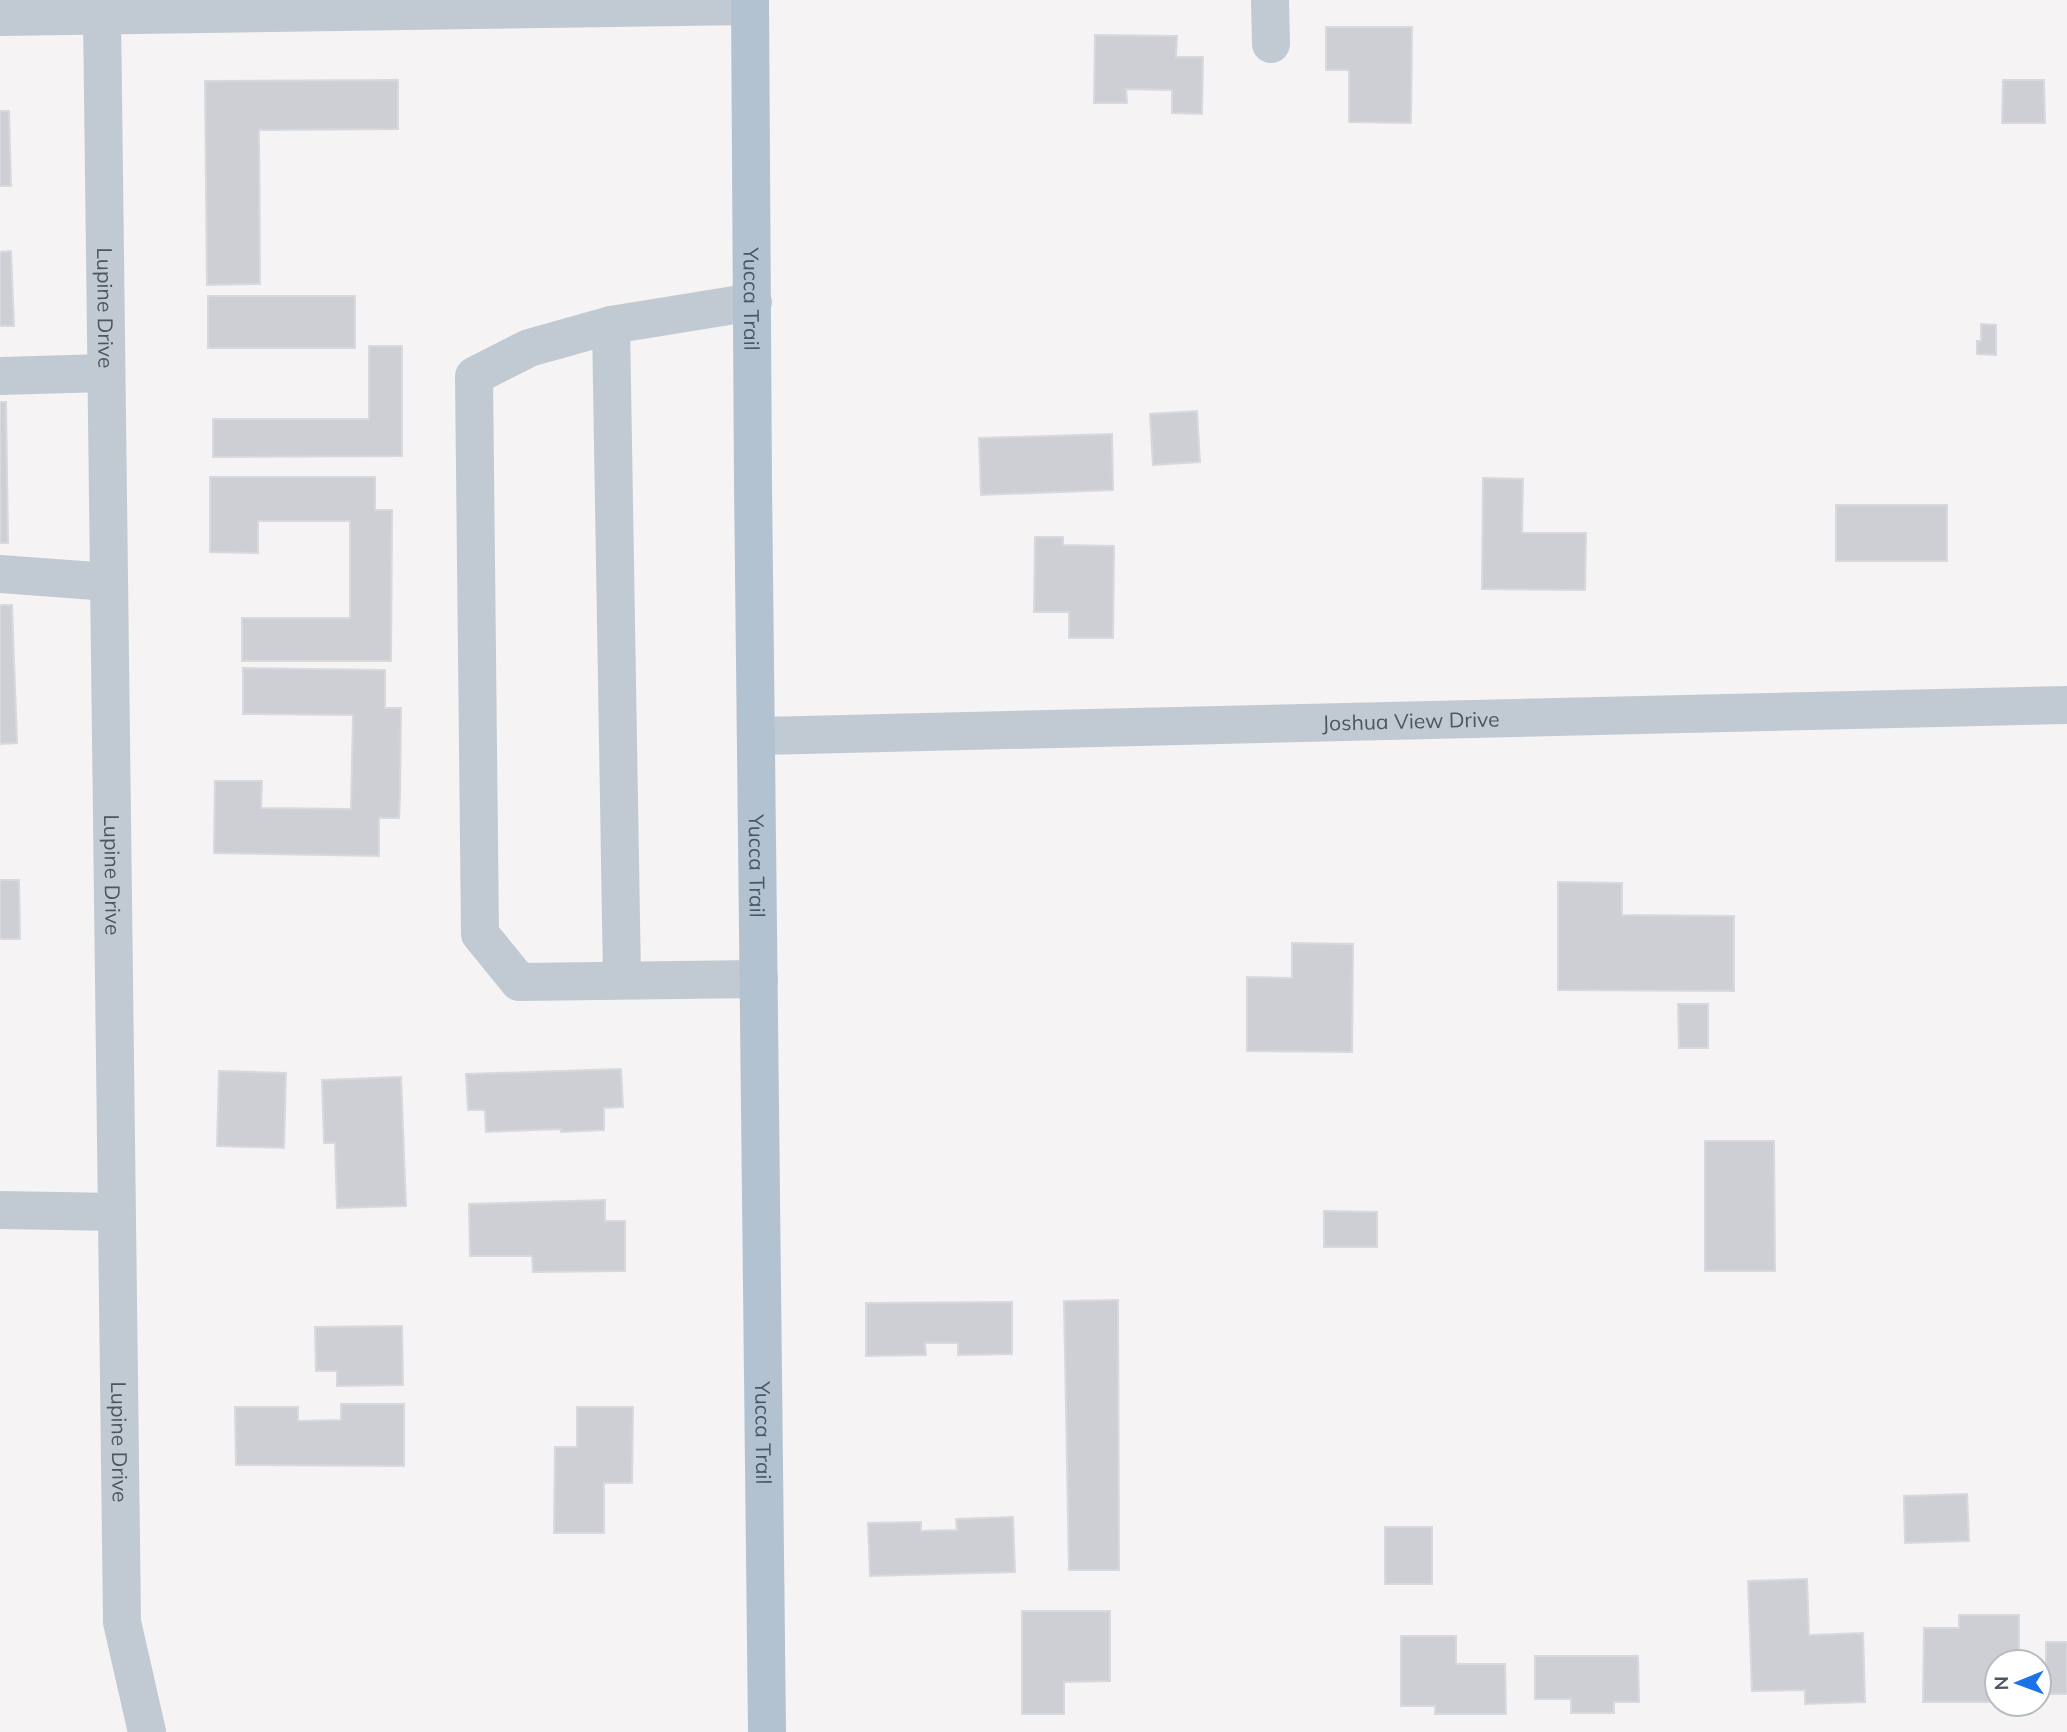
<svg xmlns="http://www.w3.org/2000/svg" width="2067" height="1732" font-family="Mulish,sans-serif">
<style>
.building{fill:#cdcfd5;stroke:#d7d9de;stroke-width:2}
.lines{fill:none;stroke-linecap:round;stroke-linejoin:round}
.minor{stroke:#c1cad2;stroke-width:38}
.major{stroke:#b3c2d1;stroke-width:38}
.labels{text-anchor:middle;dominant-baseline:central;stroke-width:5;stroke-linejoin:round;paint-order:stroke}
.street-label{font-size:21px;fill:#4a5661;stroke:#fff}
</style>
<rect width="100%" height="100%" fill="#f5f3f3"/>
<path class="building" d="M 1326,27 L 1412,27 L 1411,123 L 1349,122 L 1349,70 L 1326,70 Z
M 1095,35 L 1177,36 L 1176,57 L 1203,57 L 1202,114 L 1172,113 L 1172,90 L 1126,89 L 1127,103 L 1094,103 Z
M 398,80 L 398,129 L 259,130 L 260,284 L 207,285 L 205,81 Z
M 2003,80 L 2044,80 L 2045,123 L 2002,123 Z
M 0,111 L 9,111 L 11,186 L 0,186 Z
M 11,251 L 14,326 L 0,326 L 0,252 Z
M 208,296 L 355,296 L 355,348 L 208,348 Z
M 1981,324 L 1996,325 L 1996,355 L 1977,354 L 1977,341 L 1981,341 Z
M 369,346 L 402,346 L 402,456 L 213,457 L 213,419 L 369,419 Z
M 0,402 L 6,402 L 8,543 L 0,543 Z
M 1197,411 L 1200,462 L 1153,465 L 1150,414 Z
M 1112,434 L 1113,490 L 981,495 L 979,438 Z
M 210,477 L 375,477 L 375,510 L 392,510 L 391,661 L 242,661 L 242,618 L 350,618 L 350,521 L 258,521 L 258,553 L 210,552 Z
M 1483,478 L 1523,479 L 1522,533 L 1586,533 L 1585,590 L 1482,589 Z
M 1836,505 L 1947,505 L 1947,561 L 1836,561 Z
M 1035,537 L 1063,537 L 1063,545 L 1114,546 L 1113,638 L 1069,638 L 1069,612 L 1034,612 Z
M 0,605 L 12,605 L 17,743 L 0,744 Z
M 243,668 L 385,670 L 385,708 L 401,708 L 400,794 L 399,818 L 379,818 L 379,856 L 214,853 L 215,781 L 262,781 L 261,808 L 351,809 L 353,715 L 243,714 Z
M 0,880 L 19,880 L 20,939 L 0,939 Z
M 1558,882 L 1622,883 L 1622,915 L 1734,916 L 1734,991 L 1558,990 Z
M 1292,943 L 1353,944 L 1352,1052 L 1247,1051 L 1247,977 L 1292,978 Z
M 1678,1004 L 1708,1004 L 1708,1048 L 1679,1048 Z
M 621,1069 L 623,1107 L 604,1108 L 604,1130 L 561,1132 L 561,1129 L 486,1132 L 485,1110 L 468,1110 L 466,1074 Z
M 219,1071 L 286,1073 L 284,1148 L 217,1146 Z
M 401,1077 L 406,1206 L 337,1208 L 335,1143 L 324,1143 L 322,1080 Z
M 1705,1141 L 1774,1141 L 1775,1271 L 1705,1271 Z
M 605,1200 L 605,1221 L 625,1221 L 625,1271 L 533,1272 L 532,1256 L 470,1256 L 469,1204 Z
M 1324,1211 L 1377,1212 L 1377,1247 L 1324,1247 Z
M 1118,1300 L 1119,1570 L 1069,1570 L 1064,1301 Z
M 1012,1302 L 1012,1354 L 958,1355 L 958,1343 L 925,1343 L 926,1355 L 866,1356 L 866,1303 Z
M 402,1326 L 403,1385 L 337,1386 L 337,1371 L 316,1371 L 315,1327 Z
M 341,1404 L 404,1404 L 404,1466 L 236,1465 L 235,1407 L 298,1407 L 298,1421 L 341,1420 Z
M 577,1407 L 633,1407 L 632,1483 L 604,1483 L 604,1533 L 554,1533 L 555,1447 L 577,1447 Z
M 1967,1494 L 1969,1541 L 1905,1543 L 1904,1496 Z
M 1013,1517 L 1015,1572 L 870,1576 L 868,1523 L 921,1522 L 921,1531 L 957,1530 L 956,1519 Z
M 1385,1527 L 1432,1527 L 1432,1584 L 1385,1584 Z
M 1807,1579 L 1809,1635 L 1863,1633 L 1865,1702 L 1805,1704 L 1805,1690 L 1752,1691 L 1748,1581 Z
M 1022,1611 L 1110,1611 L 1110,1681 L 1064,1682 L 1064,1714 L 1022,1714 Z
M 1959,1615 L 2019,1615 L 2019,1662 L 1997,1662 L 1997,1702 L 1923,1702 L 1924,1628 L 1959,1628 Z
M 1401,1636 L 1456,1636 L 1456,1664 L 1505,1664 L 1506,1714 L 1435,1714 L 1435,1706 L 1401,1706 Z
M 2046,1642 L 2067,1642 L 2067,1694 L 2046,1694 Z
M 1535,1656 L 1638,1656 L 1639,1702 L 1614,1702 L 1614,1713 L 1571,1713 L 1571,1699 L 1535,1699 Z"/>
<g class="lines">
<g class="minor">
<path d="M 1270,0 L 1271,44"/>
<path id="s1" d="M 102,14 L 122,1622 L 147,1732"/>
<path d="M 0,17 L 750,6"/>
<path d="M 753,302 L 611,325 L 529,348 L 474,376 L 480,934 L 519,982 L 759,979"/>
<path d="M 611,325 L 622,979"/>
<path d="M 0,376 L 106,373"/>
<path d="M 0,574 L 109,582"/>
<path id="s2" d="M 757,736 L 2067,705"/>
<path d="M 0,1210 L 116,1212"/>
</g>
<path class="major" id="s3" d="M 750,0 L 753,483 L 767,1732"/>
</g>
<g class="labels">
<g class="street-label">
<text stroke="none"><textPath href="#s3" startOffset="299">Yucca Trail</textPath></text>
<text stroke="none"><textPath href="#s1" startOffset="294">Lupine Drive</textPath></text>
<text stroke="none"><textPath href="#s2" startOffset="654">Joshua View Drive</textPath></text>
<text stroke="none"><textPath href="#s3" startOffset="866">Yucca Trail</textPath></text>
<text stroke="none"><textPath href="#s1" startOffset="861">Lupine Drive</textPath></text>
<text stroke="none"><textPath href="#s3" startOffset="1433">Yucca Trail</textPath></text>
<text stroke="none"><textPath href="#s1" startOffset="1428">Lupine Drive</textPath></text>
</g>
</g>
<g transform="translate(2018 1683) rotate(269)"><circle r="33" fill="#ffffff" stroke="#b7bbc0" stroke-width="2"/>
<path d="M0-5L12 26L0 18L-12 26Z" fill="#1a73e8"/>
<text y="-10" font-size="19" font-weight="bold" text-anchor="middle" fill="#4a5661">N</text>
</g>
</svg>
